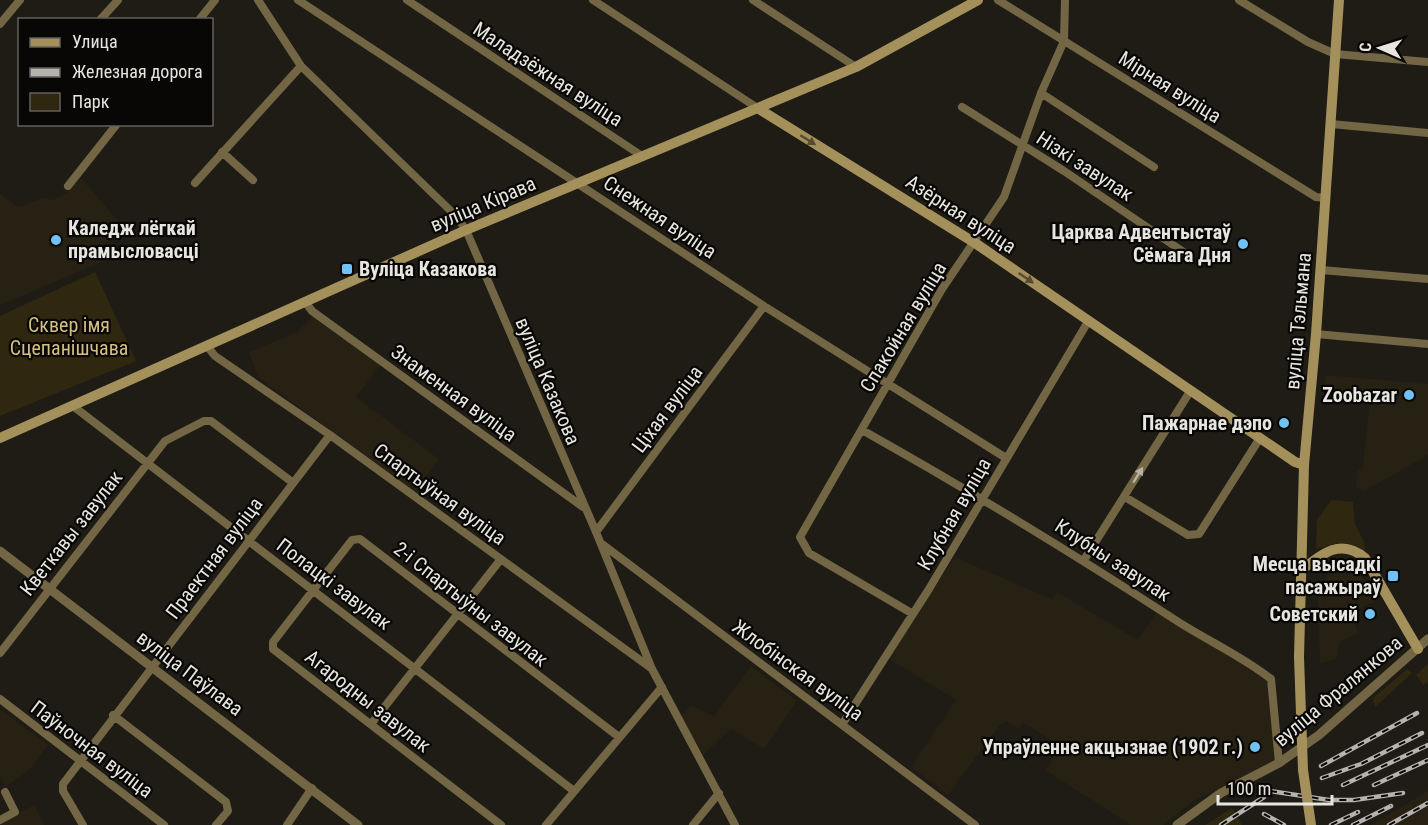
<svg xmlns="http://www.w3.org/2000/svg" width="1428" height="825" font-family="'Roboto Condensed',sans-serif">
<style>
.built{fill:#272114}
.green{fill:#2f270f}
.lines{fill:none;stroke-linecap:round;stroke-linejoin:round}
.minor{stroke:#726645;stroke-width:8}
.tertiary{stroke:#726645;stroke-width:9}
.secondary{stroke:#a4905a;stroke-width:10}
.rail-casing{stroke:#b5b3ad;stroke-width:4.5}
.rail{stroke:#080705;stroke-width:2;stroke-dasharray:7;stroke-linecap:butt}
.secondary-bridge{stroke:#a4905a;stroke-width:10}
.oneway{fill:#564c30}
.oneway2{fill:#b8b2a2}
.poi-dot{fill:#70c2f4;stroke:#080705;stroke-width:2}
.labels{text-anchor:middle;dominant-baseline:central;stroke-width:4.5;stroke-linejoin:round;paint-order:stroke}
.street-label{font-size:20px;fill:#e7e5e0;stroke:#080705}
.poi-label{font-size:20px;font-weight:bold;fill:#e7e5e0;stroke:#080705;text-anchor:end}
.park-label{font-size:20px;fill:#d4be82;stroke:#080705}
</style>
<rect width="100%" height="100%" fill="#1f1c15"/>
<path class="built" d="M 81,178 L 129,233 L 96,247 L 102,262 L 0,305 L 0,194 L 18,207 L 43,198 L 53,200 L 67,193 Z
M 315,314 L 382,363 L 356,397 L 439,459 L 415,492 L 258,377 L 249,352 L 297,332 Z
M 1325,375 L 1428,384 L 1428,455 L 1363,492 L 1356,486 L 1357,471 L 1363,466 L 1370,400 L 1324,396 Z
M 955,557 L 1053,600 L 1057,592 L 1138,640 L 1157,612 L 1263,675 L 1268,684 L 1277,760 L 1195,800 L 1163,825 L 1131,825 L 1045,770 L 1061,746 L 1024,723 L 1019,729 L 1006,721 L 1000,725 L 948,795 L 911,767 L 956,700 L 888,658 Z
M 1351,557 L 1376,601 L 1357,610 L 1359,615 L 1353,618 L 1358,633 L 1339,642 L 1337,658 L 1320,664 L 1318,590 L 1326,577 Z
M 751,666 L 797,701 L 764,749 L 731,729 L 703,755 L 681,717 L 691,705 L 714,716 Z
M 0,709 L 48,745 L 29,770 L 5,787 L 0,778 Z
M 1428,791 L 1428,825 L 1371,825 Z
M 34,805 L 44,825 L 0,825 L 0,823 Z"/>
<path class="green" d="M 95,272 L 136,361 L 0,416 L 0,316 Z
M 1331,500 L 1353,502 L 1355,524 L 1364,542 L 1365,550 L 1348,544 L 1337,543 L 1316,549 L 1317,520 Z
M 1428,664 L 1428,682 L 1423,685 L 1416,675 Z
M 1407,669 L 1412,673 L 1375,707 L 1373,698 Z
M 1232,808 L 1242,825 L 1205,825 Z"/>
<g class="lines">
<path class="minor" d="M 258,0 L 301,66 L 456,216 L 466,230 L 596,532 L 652,669 L 735,825
M 298,0 L 764,306 L 1006,458
M 407,0 L 642,156
M 593,0 L 759,109
M 753,0 L 856,67
M 998,0 L 1316,197 L 1326,198
M 1239,0 L 1308,42 L 1335,54 L 1428,62
M 100,20 L 118,0
M 199,20 L 215,0
M 0,24 L 20,0
M 1041,93 L 1154,167
M 962,107 L 1064,171 L 1188,255
M 1331,124 L 1428,133
M 222,152 L 253,180
M 195,183 L 301,66
M 68,186 L 117,124
M 1321,270 L 1428,279
M 306,303 L 312,311 L 583,507
M 1316,334 L 1428,344
M 207,346 L 215,356 L 330,435 L 651,668
M 73,406 L 574,791
M 862,430 C 969,490 1074,554 1177,621 C 1208,641 1242,656 1271,679 L 1279,763
M 1125,497 L 1188,535 L 1199,534 L 1260,438
M 596,532 L 764,306
M 602,544 L 975,825
M 1084,560 L 1191,390
M 913,614 L 809,553 L 800,537 L 942,289 L 1004,197 L 1041,93 L 1064,41 L 1065,0
M 0,653 L 165,441 L 204,421 L 211,421 L 292,482
M 0,699 L 164,825
M 113,715 L 226,802 L 228,811 L 216,825
M 843,723 L 929,589 L 1089,320
M 371,724 L 501,559
M 0,820 L 15,812 L 5,792
M 83,825 L 63,791 L 63,784 L 330,435
M 287,825 L 312,788
M 501,825 L 273,649 L 273,642 L 352,540 L 360,539 L 619,737
M 546,825 L 662,687
M 693,825 L 719,793"/>
<path class="tertiary" d="M 0,551 L 358,825
M 1177,825 L 1221,793 L 1279,763 L 1319,735 L 1428,639"/>
<path class="secondary" d="M 759,109 L 975,243 L 1295,462 L 1304,465
M 0,438 L 466,230 L 856,67 L 978,0
M 1302,570 C 1322,553 1341,538 1365,558 L 1418,649
M 1299,657 L 1304,465 L 1316,334 L 1339,0"/>
<g class="rail-casing">
<path id="rail" d="M 1321,766 L 1417,713
M 1322,778 L 1361,764 L 1422,733
M 1343,785 L 1428,745
M 1374,785 L 1428,760
M 1270,791 L 1329,800 L 1354,800 L 1403,793
M 1264,814 L 1284,825
M 1221,825 L 1264,797
M 1331,825 L 1358,812
M 1353,825 L 1391,806
M 1389,825 L 1428,803"/>
</g>
<use href="#rail" class="rail"/>
<path class="secondary-bridge" d="M 1299,657 L 1303,770 L 1311,825"/>
</g>
<defs><path id="oneway-solid" d="M-6-.8H1V-3.2L6.5 0L1 3.2V.8H-6Z" transform="scale(1.5)"/></defs>
<g class="oneway">
<use href="#oneway-solid" transform="translate(808 140) rotate(32)"/>
<use href="#oneway-solid" transform="translate(1026 278) rotate(34)"/>
</g>
<use class="oneway2" href="#oneway-solid" transform="translate(1138 475) rotate(-58)"/>
<g class="poi-dot">
<circle cx="56" cy="240" r="6"/>
<circle cx="1243" cy="244" r="6"/>
<rect x="341" y="263" width="12" height="12" rx="3"/>
<circle cx="1409" cy="395" r="6"/>
<circle cx="1284" cy="423" r="6"/>
<rect x="1387" y="570" width="12" height="12" rx="3"/>
<circle cx="1370" cy="614" r="6"/>
<circle cx="1255" cy="747" r="6"/>
</g>
<g class="labels">
<g class="street-label">
<text transform="translate(548 74) rotate(33)">Маладзёжная вуліца</text>
<text transform="translate(1170 87) rotate(32)">Мірная вуліца</text>
<text transform="translate(1085 166) rotate(33)">Нізкі завулак</text>
<text transform="translate(483 204) rotate(-23)">вуліца Кірава</text>
<text transform="translate(961 214) rotate(33)">Азёрная вуліца</text>
<text transform="translate(660 217) rotate(34)">Снежная вуліца</text>
<text transform="translate(1298 321) rotate(-85)">вуліца Тэльмана</text>
<text transform="translate(903 327) rotate(-59)">Спакойная вуліца</text>
<text transform="translate(548 381) rotate(67)">вуліца Казакова</text>
<text transform="translate(454 393) rotate(36)">Знаменная вуліца</text>
<text transform="translate(667 409) rotate(-53)">Ціхая вуліца</text>
<text transform="translate(440 494) rotate(36)">Спартыўная вуліца</text>
<text transform="translate(954 514) rotate(-60)">Клубная вуліца</text>
<text transform="translate(71 533) rotate(-52)">Кветкавы завулак</text>
<text transform="translate(214 558) rotate(-53)">Праектная вуліца</text>
<text transform="translate(1113 560) rotate(33)">Клубны завулак</text>
<text transform="translate(334 584) rotate(37)">Полацкі завулак</text>
<text transform="translate(471 604) rotate(38)">2-і Спартыўны завулак</text>
<text transform="translate(798 670) rotate(36)">Жлобінская вуліца</text>
<text transform="translate(190 673) rotate(37)">вуліца Паўлава</text>
<text transform="translate(1338 691) rotate(-40)">вуліца Фралянкова</text>
<text transform="translate(368 701) rotate(38)">Агародны завулак</text>
<text transform="translate(92 749) rotate(37)">Паўночная вуліца</text>
</g>
<g class="poi-label">
<text x="68" y="228" text-anchor="start">Каледж лёгкай<tspan x="68" dy="23">прамысловасці</tspan></text>
<text x="1231" y="232">Царква Адвентыстаў<tspan x="1231" dy="23">Сёмага Дня</tspan></text>
<text x="359" y="269" text-anchor="start">Вуліца Казакова</text>
<text x="1397" y="395">Zoobazar</text>
<text x="1272" y="423">Пажарнае дэпо</text>
<text x="1381" y="564">Месца высадкі<tspan x="1381" dy="23">пасажыраў</tspan></text>
<text x="1358" y="614">Советский</text>
<text x="1243" y="747">Упраўленне акцызнае (1902 г.)</text>
</g>
<g class="park-label">
<text x="69" y="325">Сквер імя<tspan x="69" dy="23">Сцепанішчава</tspan></text>
</g>
</g>
<rect x="18" y="18" width="195" height="108" fill="#080705" stroke="#61605d" stroke-width="1.5"/>
<rect x="30" y="38" width="30" height="9" fill="#a4905a" stroke="#61605d" stroke-width="1.5"/>
<text x="72" y="48" font-size="18" fill="#e7e5e0">Улица</text>
<rect x="30" y="68" width="30" height="9" fill="#b5b3ad" stroke="#61605d" stroke-width="1.5"/>
<text x="72" y="78" font-size="18" fill="#e7e5e0">Железная дорога</text>
<rect x="30" y="93" width="30" height="18" fill="#2f270f" stroke="#61605d" stroke-width="1.5"/>
<text x="72" y="108" font-size="18" fill="#e7e5e0">Парк</text>
<g transform="translate(1380 48) rotate(273)" stroke="#080705" stroke-width="4.5" paint-order="stroke">
<path d="M0-4.5L10 22L0 15L-10 22Z" fill="#e7e5e0"/>
<text y="-9" font-size="16" font-weight="bold" text-anchor="middle" fill="#e7e5e0">С</text>
</g>
<path d="M1218 795v9h114v-9" fill="none" stroke="#e7e5e0" stroke-width="3"/>
<text x="1227" y="795" font-size="18" fill="#e7e5e0" stroke="#080705" stroke-width="4.5" paint-order="stroke">100 m</text>
</svg>
